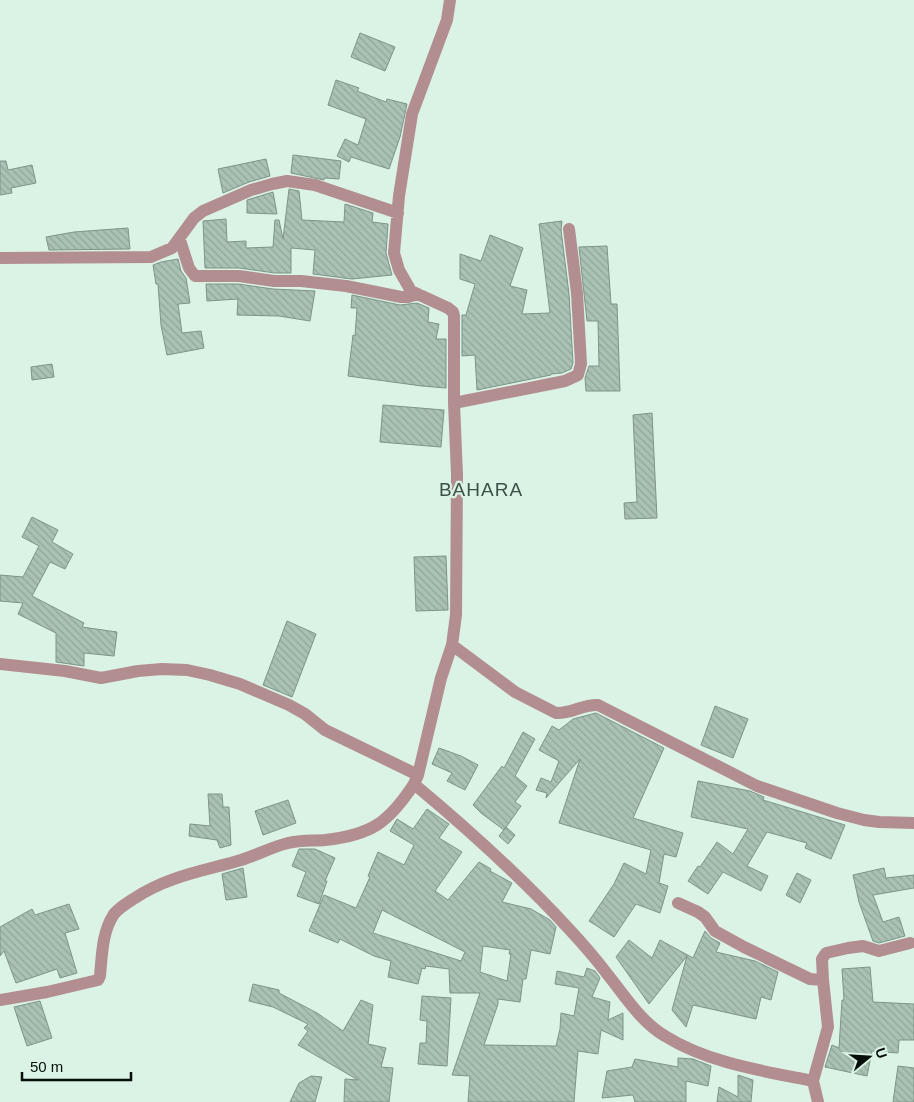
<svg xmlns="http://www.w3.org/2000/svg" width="914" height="1102" font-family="Arial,sans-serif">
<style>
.building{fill:url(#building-back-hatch);stroke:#7d9487;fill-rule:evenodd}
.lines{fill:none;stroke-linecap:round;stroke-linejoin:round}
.minor{stroke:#b38e90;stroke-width:12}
.labels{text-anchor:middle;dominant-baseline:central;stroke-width:4.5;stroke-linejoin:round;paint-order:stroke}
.quarter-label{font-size:19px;letter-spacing:1px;fill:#3d5247;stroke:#daf3e5}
</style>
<defs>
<pattern id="building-back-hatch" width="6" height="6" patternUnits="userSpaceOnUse" patternTransform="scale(1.25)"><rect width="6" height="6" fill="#a9c2b4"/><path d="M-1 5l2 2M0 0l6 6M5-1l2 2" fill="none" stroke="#90a699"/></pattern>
</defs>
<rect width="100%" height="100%" fill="#daf3e5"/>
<path class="building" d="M 360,33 L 395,47 L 385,71 L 351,57 Z
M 336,80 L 359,88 L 357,91 L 386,102 L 387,99 L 407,104 L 400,137 L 389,169 L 351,157 L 349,162 L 337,156 L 345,139 L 358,145 L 366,119 L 328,105 Z
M 293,155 L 341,161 L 339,179 L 324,178 L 324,180 L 291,173 Z
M 266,159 L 270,176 L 249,182 L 223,193 L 218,169 Z
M 0,161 L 6,161 L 8,170 L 32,165 L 36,183 L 11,188 L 12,193 L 0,195 Z
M 289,189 L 299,191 L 302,220 L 344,222 L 345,204 L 373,213 L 372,222 L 388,224 L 386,253 L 392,275 L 352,279 L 313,274 L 315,250 L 291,248 L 291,273 L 275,273 L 239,268 L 205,268 L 203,221 L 226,219 L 227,242 L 246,241 L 246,248 L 273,247 L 275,220 L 279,220 L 283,239 Z
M 273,192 L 277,214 L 247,213 L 247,200 Z
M 562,221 L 561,230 L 569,294 L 573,363 L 571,369 L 562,373 L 551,374 L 551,375 L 477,390 L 475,355 L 462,356 L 462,315 L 466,315 L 475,284 L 460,279 L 460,254 L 481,261 L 490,235 L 523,248 L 510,286 L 527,290 L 522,314 L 550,313 L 539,224 Z
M 128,228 L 130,249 L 49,250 L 46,237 L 74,232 Z
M 607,246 L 611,304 L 617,304 L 620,391 L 586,391 L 585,378 L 589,366 L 599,366 L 598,321 L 587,321 L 579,247 Z
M 178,259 L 181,271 L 186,278 L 190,303 L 178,304 L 182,333 L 201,331 L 204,348 L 167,355 L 161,325 L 158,284 L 156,284 L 153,265 L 161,262 Z
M 206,284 L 238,284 L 273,289 L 315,291 L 310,321 L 279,316 L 237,315 L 238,299 L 207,301 Z
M 352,295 L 400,305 L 417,303 L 429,308 L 428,322 L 439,324 L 436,339 L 446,339 L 446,388 L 422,386 L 348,376 L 353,335 L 355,336 L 357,308 L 351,308 Z
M 52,364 L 54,377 L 32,380 L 31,367 Z
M 383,405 L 444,410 L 441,447 L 380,442 Z
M 652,413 L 657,518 L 625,519 L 624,503 L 637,502 L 633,415 Z
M 32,517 L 58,530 L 52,542 L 73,554 L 65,569 L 50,562 L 32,596 L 84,623 L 82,627 L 117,632 L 114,656 L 84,653 L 84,666 L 56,662 L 56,633 L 18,614 L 23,603 L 0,601 L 0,575 L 23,577 L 39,546 L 22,537 Z
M 446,556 L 448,610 L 416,611 L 414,557 Z
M 287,621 L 316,634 L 292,697 L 263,685 Z
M 715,706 L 748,719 L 733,758 L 701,745 Z
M 596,713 L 664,748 L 633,818 L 683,833 L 676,857 L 664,854 L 659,883 L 668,886 L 660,913 L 636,904 L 614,937 L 589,921 L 614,884 L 624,863 L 646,874 L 651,850 L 559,823 L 580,759 L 546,798 L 547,793 L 536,790 L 541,778 L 551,782 L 559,761 L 539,750 L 552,726 L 559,730 L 573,719 Z
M 523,732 L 535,739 L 515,776 L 527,786 L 515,802 L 521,806 L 504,830 L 481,813 L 473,805 L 502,766 L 504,768 Z
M 439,748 L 461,756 L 478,765 L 465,790 L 447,781 L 452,773 L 432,764 Z
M 698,781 L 750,791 L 764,797 L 763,800 L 845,825 L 831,859 L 805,848 L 807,843 L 767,832 L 747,866 L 768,876 L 761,891 L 723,872 L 708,894 L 688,881 L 698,866 L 700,867 L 717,842 L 733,854 L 748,829 L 691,817 Z
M 208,794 L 222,794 L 223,807 L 229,807 L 231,845 L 220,848 L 217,840 L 189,836 L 190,824 L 210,826 Z
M 288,800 L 296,823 L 263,835 L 255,811 Z
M 427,809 L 449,824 L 439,838 L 462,852 L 435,891 L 448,900 L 479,862 L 491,869 L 490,871 L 512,883 L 502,902 L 531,909 L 550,920 L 556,927 L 550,954 L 531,950 L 526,979 L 523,979 L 520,1002 L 498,999 L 498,1004 L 484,1045 L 556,1046 L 560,1029 L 561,1013 L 574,1016 L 579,988 L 555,984 L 557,971 L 584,977 L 587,968 L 595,971 L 600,978 L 592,997 L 610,1002 L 608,1020 L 623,1013 L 623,1040 L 601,1030 L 598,1054 L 578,1051 L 574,1102 L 468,1102 L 470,1076 L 452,1075 L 480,993 L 450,993 L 449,969 L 426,966 L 425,969 L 422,968 L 418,984 L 388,977 L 391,961 L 374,956 L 340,939 L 338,943 L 309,931 L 324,895 L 356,908 L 370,877 L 368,876 L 378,852 L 404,865 L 414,845 L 390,831 L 397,819 L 413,829 ZM 382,910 L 465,952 L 461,961 L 373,933 ZM 483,946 L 510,950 L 509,954 L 511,954 L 507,981 L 480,972 Z
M 506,827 L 515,835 L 508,844 L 499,836 Z
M 299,849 L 315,849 L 335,858 L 325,881 L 327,881 L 319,904 L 297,896 L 306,872 L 292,866 Z
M 243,868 L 247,897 L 226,900 L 222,874 Z
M 884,868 L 886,878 L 914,875 L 914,888 L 873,895 L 883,922 L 899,917 L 905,936 L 879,943 L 873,941 L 859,902 L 853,875 Z
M 797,873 L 811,880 L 800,903 L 786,895 Z
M 69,904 L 79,929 L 65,933 L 77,973 L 60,978 L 57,969 L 16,983 L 4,951 L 0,956 L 0,927 L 32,909 L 35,915 Z
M 705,931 L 711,938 L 720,943 L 716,952 L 755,961 L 778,972 L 771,1000 L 761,997 L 756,1019 L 693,1005 L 686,1027 L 672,1010 L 687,956 L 649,1004 L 616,957 L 629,940 L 652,958 L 660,940 L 693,958 Z
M 870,967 L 873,1002 L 914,1004 L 914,1040 L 899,1040 L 898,1053 L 872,1051 L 867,1076 L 825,1067 L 832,1045 L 839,1048 L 842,1000 L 844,1000 L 842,969 Z
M 253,984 L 279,990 L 279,993 L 317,1013 L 343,1031 L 361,1000 L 373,1005 L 368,1044 L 386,1048 L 381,1067 L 393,1068 L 389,1102 L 344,1102 L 345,1079 L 358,1080 L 298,1045 L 308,1031 L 304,1028 L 308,1024 L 273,1007 L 249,1001 Z
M 422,996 L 451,998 L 447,1066 L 418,1064 L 420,1043 L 426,1043 L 427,1021 L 420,1020 Z
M 40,1001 L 52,1038 L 27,1046 L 14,1007 Z
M 678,1058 L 693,1059 L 711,1066 L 708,1086 L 686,1081 L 686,1102 L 635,1102 L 633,1095 L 602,1098 L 607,1071 L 632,1067 L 635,1059 L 678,1067 Z
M 898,1066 L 914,1068 L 914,1102 L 893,1102 Z
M 738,1075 L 753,1080 L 751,1102 L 717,1102 L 719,1087 L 738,1097 Z
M 311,1076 L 322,1077 L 315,1102 L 290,1102 L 299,1083 Z"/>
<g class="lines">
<path class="minor" d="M 450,0 L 447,20 L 412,114 L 399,196 L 394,253 L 399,270 L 411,291 L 448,308 L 453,312 L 454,316 L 454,403 L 457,475 L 456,615 L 452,645 L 441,678 L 418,775 L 414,784 C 468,829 521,877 569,929 C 583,944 596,959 608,975 C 625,996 641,1022 665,1036 C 708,1063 763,1071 813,1081 L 818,1102
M 180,240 L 189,268 L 195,276 L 239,276 L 274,281 L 301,281 L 346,286 L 401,297 L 408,297 L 418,294
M 0,258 L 151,257 L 172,248 L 194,218 L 203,211 L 251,190 L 272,184 L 287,181 L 315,185 L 398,213
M 454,403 L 565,381 L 578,375 L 581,364 L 577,293 L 569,229
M 452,645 L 515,692 L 556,713 C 571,714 583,704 598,705 L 757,786 L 837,813 L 864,820 L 879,822 L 914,823
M 0,664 L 65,671 L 101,678 L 138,671 L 162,669 L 187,670 L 210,675 L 240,684 L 289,705 L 305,714 L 325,730 L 418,775
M 678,903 L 698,912 L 705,917 L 715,931 L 744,947 L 810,979 L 823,980 L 828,1027 L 813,1081
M 823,980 L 822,959 L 826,953 L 848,948 L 863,946 L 879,951 L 910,943
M 0,1000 L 47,992 L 98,980 L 100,976 C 102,955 102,932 114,914 C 120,907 127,903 135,898 C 168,876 204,871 241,860 C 257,855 272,847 288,843 C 300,840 313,841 325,840 C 372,835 389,822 414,784"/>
</g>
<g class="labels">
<g class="quarter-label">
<text x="481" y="489">BAHARA</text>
</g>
</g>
<g transform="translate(869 1057) rotate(72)" stroke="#daf3e5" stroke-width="4" paint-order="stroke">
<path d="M0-4L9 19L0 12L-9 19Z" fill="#060e0a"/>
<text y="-8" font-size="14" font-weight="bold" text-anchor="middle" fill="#060e0a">U</text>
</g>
<path d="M22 1072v8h109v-8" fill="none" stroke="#060e0a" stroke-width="2.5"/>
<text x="30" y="1072" font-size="15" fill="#060e0a" stroke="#daf3e5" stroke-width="4" paint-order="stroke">50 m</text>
</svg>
